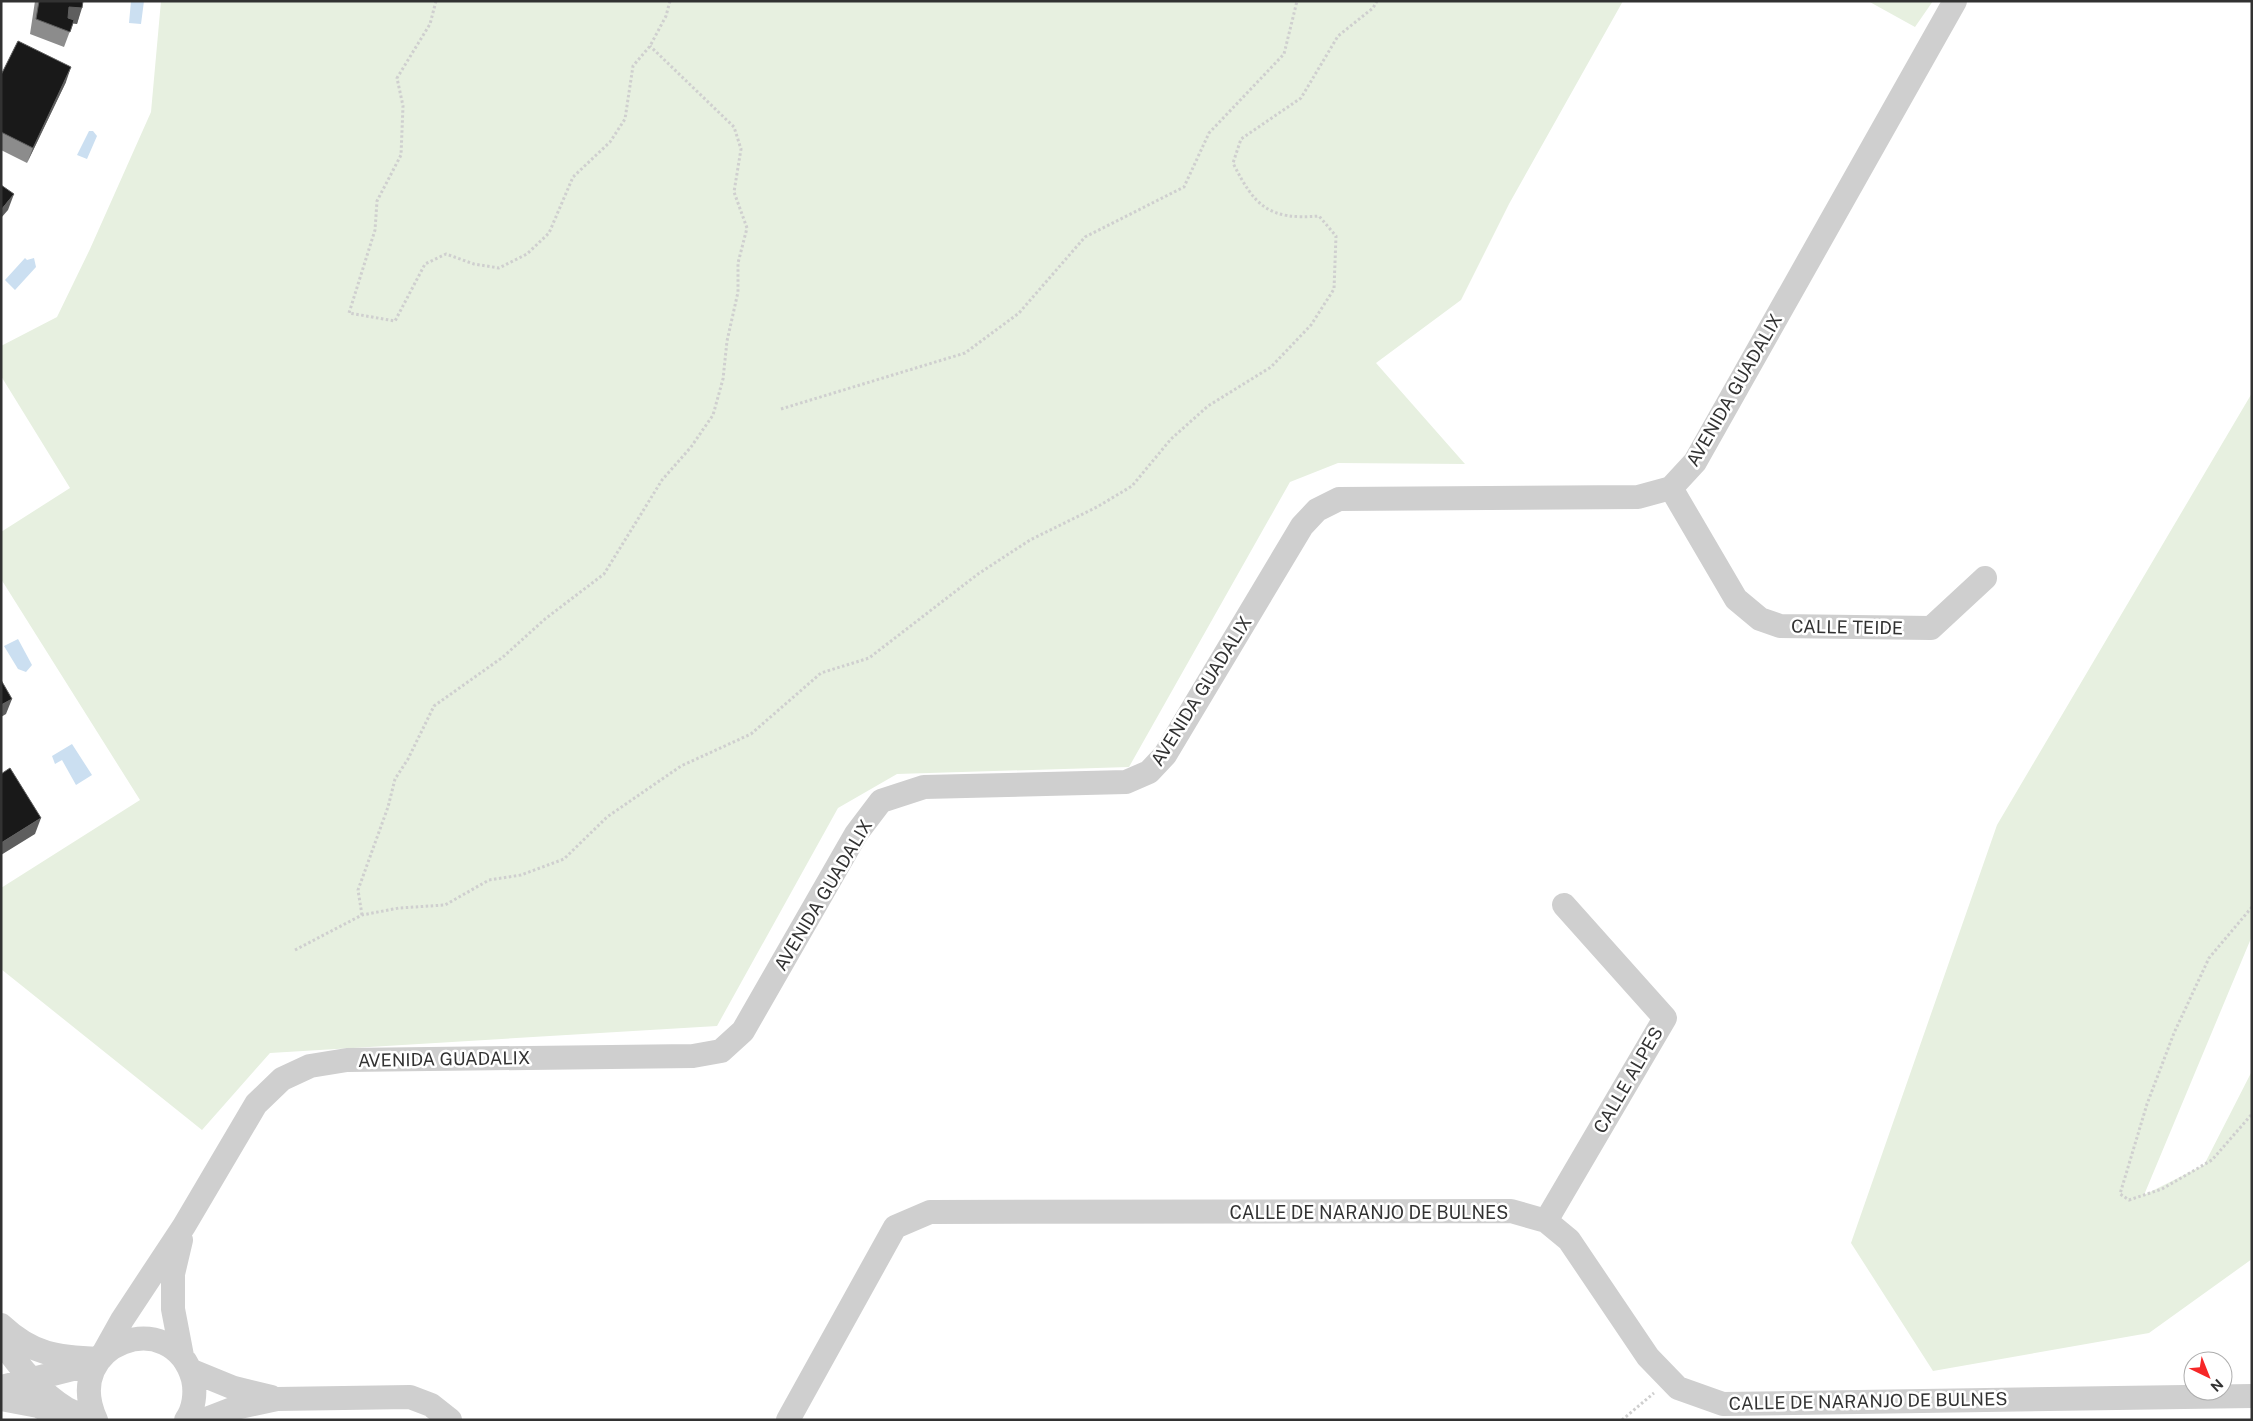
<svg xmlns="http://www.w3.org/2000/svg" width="2253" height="1421" font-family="'Public Sans',sans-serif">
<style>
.grass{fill:#e7f0e0}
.water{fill:#cbdff1}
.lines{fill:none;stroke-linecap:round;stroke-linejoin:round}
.path{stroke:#cfcfcf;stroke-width:3;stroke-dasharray:2.5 2.5;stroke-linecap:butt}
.minor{stroke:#cfcfcf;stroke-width:24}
.wall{fill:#8c8c8c}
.shaded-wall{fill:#5e5e5e}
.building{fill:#191919;stroke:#5e5e5e}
.labels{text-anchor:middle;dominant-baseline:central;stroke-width:5;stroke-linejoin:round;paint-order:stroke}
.street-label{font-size:18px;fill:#323232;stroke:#fff}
</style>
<rect width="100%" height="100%" fill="#fff"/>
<path class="grass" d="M 161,1 L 1623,1 L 1509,204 L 1461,300 L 1376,363 L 1465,464 L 1338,463 L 1290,482 L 1129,767 L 897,774 L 838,808 L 717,1026 L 270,1053 L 202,1130 L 1,969 L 1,888 L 140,800 L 1,579 L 1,532 L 70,488 L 1,376 L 1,346 L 57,317 L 90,249 L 151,112 Z
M 1868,1 L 1933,1 L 1915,27 Z
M 2252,393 L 2252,936 L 2144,1195 L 2204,1165 L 2252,1071 L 2252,1259 L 2149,1333 L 1933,1371 L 1851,1243 L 1997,825 Z"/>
<path class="water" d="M 131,1 L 144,1 L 141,24 L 129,23 Z
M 89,131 L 93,131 L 97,136 L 87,159 L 77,155 Z
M 25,258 L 27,260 L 34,258 L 36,267 L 15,290 L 5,280 Z
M 18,639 L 32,665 L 26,672 L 18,669 L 4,646 Z
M 72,744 L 92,775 L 76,785 L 62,760 L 55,764 L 52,756 Z"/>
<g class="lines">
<path class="path" d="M 436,1 L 430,24 L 397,78 L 403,106 L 401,155 L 377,201 L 375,230 L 349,313 L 395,321 L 425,264 L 446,254 L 474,264 L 499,268 L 527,254 L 549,233 L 573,177 L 610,142 L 625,119 L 633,66 L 650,46 L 666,16 L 670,1
M 781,409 L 965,353 L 1019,313 L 1085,237 L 1184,187 L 1209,133 L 1284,54 L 1297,1
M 2252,907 L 2209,958 L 2174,1033 L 2147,1104 L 2120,1194 L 2129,1200 L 2162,1189 L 2212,1160 L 2252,1114
M 362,915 L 358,890 L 388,807 L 395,779 L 408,759 L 434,706 L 503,657 L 545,619 L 604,574 L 662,480 L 691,447 L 713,415 L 723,379 L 727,341 L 738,292 L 738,263 L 747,228 L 734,192 L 741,149 L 734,127 L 650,46
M 295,950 L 362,915 L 399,908 L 445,905 L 489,880 L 521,875 L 564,859 L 607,817 L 681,766 L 751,734 L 821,673 L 869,658 L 978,574 L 1030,540 L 1097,507 L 1132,486 L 1171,439 L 1208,406 L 1271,367 L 1311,325 L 1334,289 L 1336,236 L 1319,216 C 1269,220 1255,207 1233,163 L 1241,139 L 1301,98 L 1338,36 L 1373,8 L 1377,1
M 1622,1420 L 1654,1393"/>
<path class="minor" d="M 1671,488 L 1736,599 L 1760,619 L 1780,626 L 1931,628 L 1985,578
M 1546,1221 L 1665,1018 L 1564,905
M 181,1240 L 173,1274 L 173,1309 L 182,1356
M 1,1325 C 33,1355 57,1357 99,1359
M 1,1341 C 19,1366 40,1393 67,1409 C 75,1413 85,1416 93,1420
M 103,1354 L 122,1320 L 184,1226 L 256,1104 L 282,1079 L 310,1066 L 347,1060 L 693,1056 L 721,1051 L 743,1031 L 856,834 L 881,801 L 924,787 L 1126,782 L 1149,772 L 1165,755 L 1302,526 L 1317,510 L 1339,499 L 1638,497 L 1671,488 L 1695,462 L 1955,1
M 190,1370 L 234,1388 L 271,1397
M 1,1387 L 88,1365
M 1,1399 L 38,1406 L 64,1418
M 96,1420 C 60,1343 172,1304 193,1379 C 196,1393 194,1409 186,1420
M 204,1420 L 235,1408 L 277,1399 L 410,1397 L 431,1405 L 450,1420
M 788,1420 L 895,1227 L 930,1212 L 1511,1211 L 1546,1221 L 1569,1240 L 1648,1357 L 1678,1388 L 1723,1404 L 2252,1396"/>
</g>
<path class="wall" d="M 35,1 L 83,1 L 77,24 L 73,23 L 64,47 L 30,34 Z
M 1,75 L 66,82 L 27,163 L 1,150 Z"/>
<path class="shaded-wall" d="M 69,7 L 82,8 L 77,24 L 63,22 Z
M 71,67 L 66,82 L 27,163 L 33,148 Z
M 14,194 L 8,210 L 1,218 L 1,210 Z
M 12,699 L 6,714 L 1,717 L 1,705 Z
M 41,818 L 35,834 L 1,855 L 1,843 Z"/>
<path class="building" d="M 39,1 L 83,1 L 82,8 L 69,7 L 68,18 L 74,20 L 70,32 L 36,19 Z
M 18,41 L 71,67 L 33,148 L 1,132 L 1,75 Z
M 1,185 L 14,194 L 1,210 Z
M 1,680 L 12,699 L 1,705 Z
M 10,768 L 41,818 L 1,843 L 1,774 Z"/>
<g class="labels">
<g class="street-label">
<text transform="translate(1734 390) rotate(-60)">AVENIDA GUADALIX</text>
<text transform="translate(1847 627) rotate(1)">CALLE TEIDE</text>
<text transform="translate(1201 691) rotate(-58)">AVENIDA GUADALIX</text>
<text transform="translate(823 895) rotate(-59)">AVENIDA GUADALIX</text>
<text transform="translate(444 1059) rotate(-1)">AVENIDA GUADALIX</text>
<text transform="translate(1628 1080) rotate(-60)">CALLE ALPES</text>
<text x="1369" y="1212">CALLE DE NARANJO DE BULNES</text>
<text transform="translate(1868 1401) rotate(-1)">CALLE DE NARANJO DE BULNES</text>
</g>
</g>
<rect width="2253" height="1421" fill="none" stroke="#323232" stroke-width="5"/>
<g transform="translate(2208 1376) rotate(137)"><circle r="24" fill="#ffffff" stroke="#adadad"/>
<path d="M0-4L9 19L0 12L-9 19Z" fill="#f62728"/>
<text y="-8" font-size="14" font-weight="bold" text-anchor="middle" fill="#323232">N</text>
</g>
</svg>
